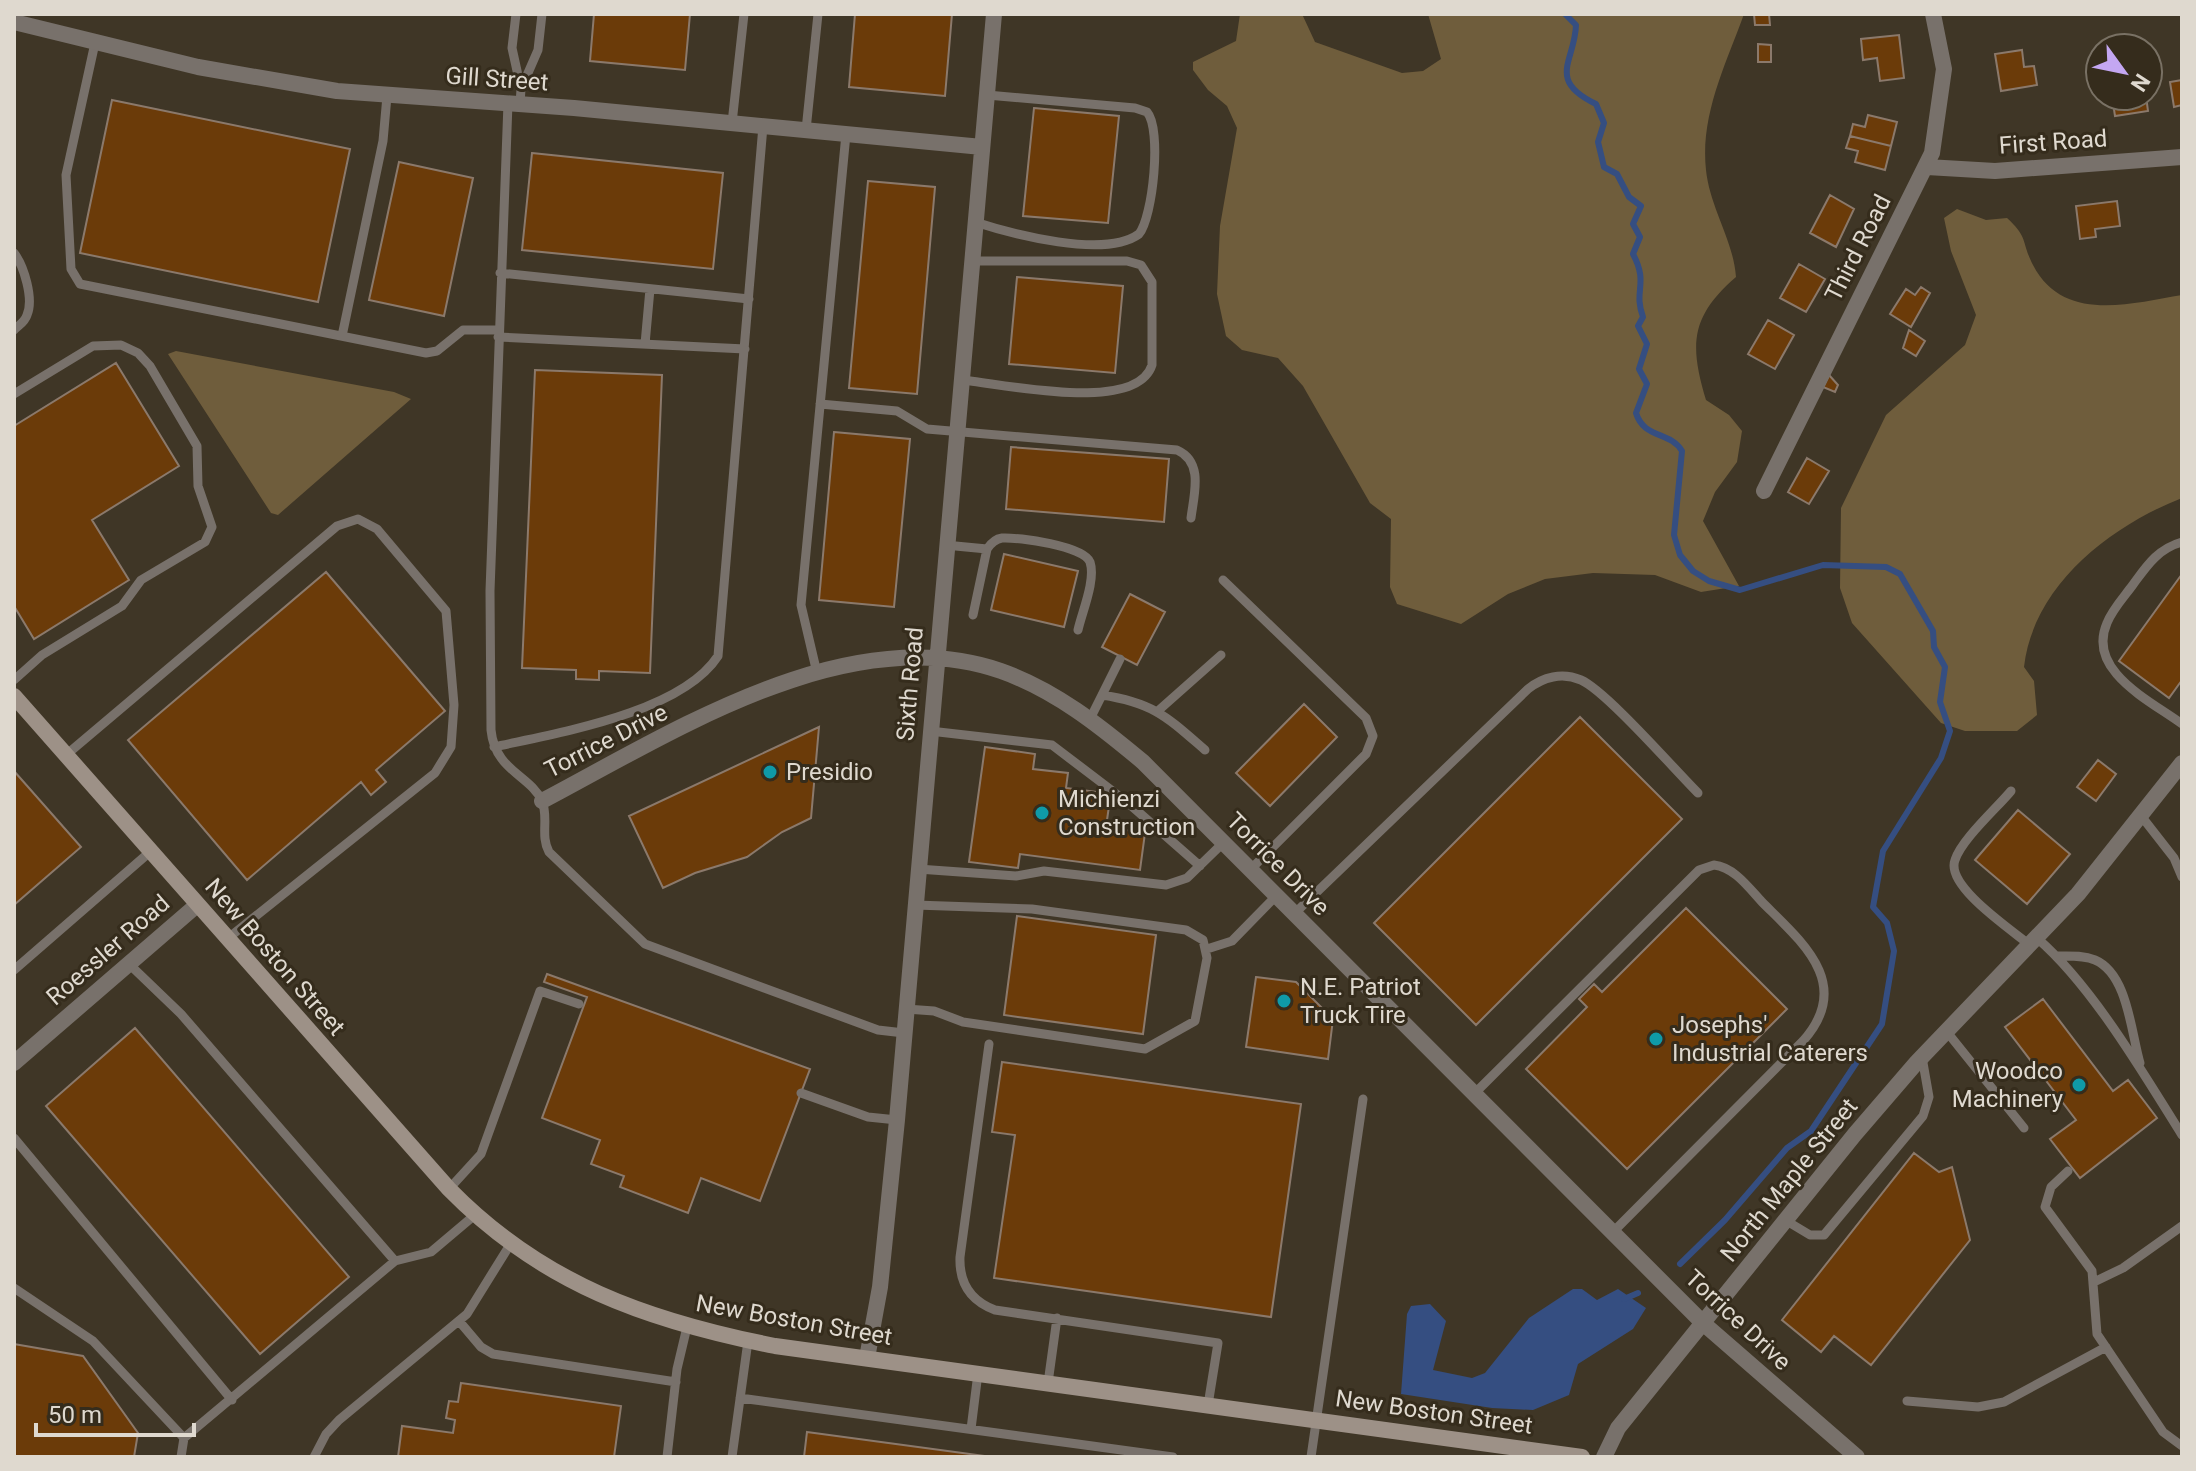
<svg xmlns="http://www.w3.org/2000/svg" width="2196" height="1471" font-family="Roboto,sans-serif">
<style>
.green{fill:#6f5d3c}
.water{fill:#354e81}
.lines{fill:none;stroke-linecap:round;stroke-linejoin:round}
.stream{stroke:#354e81;stroke-width:6}
.building{fill:#6b3b09;stroke:#8b796b;stroke-width:2}
.service{stroke:#78716b;stroke-width:9}
.minor{stroke:#78716b;stroke-width:16}
.secondary{stroke:#9d9187;stroke-width:16}
.culture-dot{fill:#0f9aa8;stroke:#352c1c;stroke-width:3}
.labels{text-anchor:middle;dominant-baseline:central;stroke-width:6;stroke-linejoin:round;paint-order:stroke}
.street-label{font-size:24px;fill:#dfd9cf;stroke:#352c1c}
.poi-label{font-size:24px;fill:#dfd9cf;stroke:#352c1c;text-anchor:start}
</style>
<rect width="100%" height="100%" fill="#3f3626"/>
<path class="green" d="M 1240,14 L 1302,14 L 1315,42 L 1402,73 L 1423,71 L 1441,59 L 1428,14 L 1744,14 C 1726,64 1700,115 1706,170 C 1710,208 1733,239 1736,277 C 1691,316 1689,344 1706,400 L 1729,415 L 1742,431 L 1737,462 L 1715,492 L 1703,521 L 1739,586 L 1701,592 L 1655,575 L 1593,573 L 1545,579 L 1508,594 L 1461,624 L 1397,604 L 1390,587 L 1391,519 L 1370,503 L 1303,386 L 1278,358 L 1242,350 L 1226,336 L 1217,294 L 1220,226 L 1237,128 L 1227,106 L 1208,90 L 1193,70 L 1193,62 L 1236,41 Z
M 1957,209 L 1986,220 L 2007,218 C 2029,238 2021,242 2033,265 C 2063,323 2129,304 2182,295 L 2182,498 C 2110,526 2033,586 2024,667 L 2034,681 L 2037,715 L 2017,731 L 1965,731 L 1941,723 L 1852,623 L 1840,588 L 1841,508 L 1886,415 L 1965,345 L 1976,315 L 1951,251 L 1944,218 Z
M 176,351 L 394,392 L 411,399 L 278,515 L 271,513 L 168,354 Z"/>
<path class="water" d="M 1573,1289 L 1582,1289 L 1597,1300 L 1618,1289 L 1646,1308 L 1633,1329 L 1578,1364 L 1569,1395 L 1533,1410 L 1492,1408 L 1401,1394 L 1407,1314 L 1411,1306 L 1430,1304 L 1446,1321 L 1433,1370 L 1472,1378 L 1485,1373 L 1529,1318 Z"/>
<g class="lines">
<path class="stream" d="M 1565,14 L 1576,25 C 1575,61 1546,80 1596,104 L 1604,123 L 1598,142 L 1604,167 L 1617,174 L 1629,197 L 1641,206 L 1633,224 L 1640,237 L 1633,254 C 1649,284 1633,290 1643,317 L 1638,326 L 1647,344 L 1639,369 L 1647,384 L 1636,413 C 1644,439 1670,431 1682,451 L 1674,535 L 1680,555 L 1693,571 L 1709,581 L 1740,590 L 1823,565 L 1886,567 L 1900,574 L 1933,631 L 1934,647 L 1945,667 L 1940,702 L 1950,731 L 1941,758 L 1883,851 L 1873,907 L 1887,923 L 1894,951 L 1882,1024 L 1811,1131 L 1787,1148 L 1725,1220 L 1680,1264
M 1624,1299 L 1638,1293"/>
</g>
<path class="building" d="M 594,14 L 690,14 L 685,70 L 590,61 Z
M 855,14 L 952,14 L 945,96 L 849,87 Z
M 1754,14 L 1769,14 L 1770,25 L 1755,25 Z
M 1899,35 L 1904,78 L 1880,81 L 1877,58 L 1863,60 L 1861,39 Z
M 1758,44 L 1771,45 L 1771,62 L 1758,62 Z
M 2022,50 L 2024,67 L 2034,66 L 2037,85 L 2001,91 L 1995,54 Z
M 2182,80 L 2182,105 L 2174,107 L 2170,82 Z
M 2112,96 L 2146,96 L 2148,111 L 2115,116 Z
M 112,100 L 350,149 L 318,302 L 80,253 Z
M 1034,108 L 1119,116 L 1108,223 L 1023,216 Z
M 1868,115 L 1897,122 L 1891,146 L 1850,136 L 1853,124 L 1865,127 Z
M 1850,136 L 1891,146 L 1885,170 L 1855,162 L 1858,151 L 1846,148 Z
M 532,153 L 723,173 L 713,269 L 522,250 Z
M 399,162 L 473,178 L 444,316 L 369,300 Z
M 868,181 L 935,187 L 917,394 L 849,388 Z
M 1830,195 L 1854,209 L 1836,247 L 1810,233 Z
M 2117,201 L 2120,226 L 2095,229 L 2096,237 L 2080,239 L 2076,206 Z
M 1799,264 L 1825,279 L 1806,312 L 1780,298 Z
M 1017,277 L 1123,286 L 1115,373 L 1009,364 Z
M 1921,287 L 1930,293 L 1911,327 L 1890,314 L 1906,289 L 1915,295 Z
M 1768,320 L 1794,335 L 1775,369 L 1748,354 Z
M 1909,330 L 1925,341 L 1916,356 L 1903,348 Z
M 116,363 L 179,466 L 92,520 L 129,580 L 34,639 L 14,606 L 14,426 Z
M 535,370 L 662,375 L 650,673 L 599,671 L 599,680 L 576,679 L 576,670 L 522,668 Z
M 1829,375 L 1838,385 L 1835,392 L 1823,387 Z
M 834,432 L 910,439 L 894,607 L 819,600 Z
M 1011,447 L 1169,459 L 1164,522 L 1006,509 Z
M 1807,458 L 1829,471 L 1809,504 L 1788,492 Z
M 1004,554 L 1078,571 L 1064,627 L 991,610 Z
M 326,572 L 445,711 L 376,770 L 386,782 L 371,795 L 361,782 L 247,880 L 128,740 Z
M 2182,574 L 2182,680 L 2169,698 L 2119,661 Z
M 1130,594 L 1165,612 L 1137,665 L 1102,647 Z
M 1304,704 L 1337,737 L 1270,806 L 1236,773 Z
M 1580,717 L 1682,819 L 1476,1025 L 1374,923 Z
M 819,727 L 811,818 L 782,832 L 747,857 L 695,873 L 663,888 L 629,816 Z
M 985,747 L 1035,754 L 1033,769 L 1068,773 L 1066,788 L 1098,792 L 1097,797 L 1110,799 L 1106,827 L 1145,833 L 1140,870 L 1020,854 L 1018,868 L 969,862 Z
M 2098,760 L 2116,774 L 2096,801 L 2077,787 Z
M 14,771 L 81,847 L 14,905 Z
M 2018,810 L 2070,854 L 2027,904 L 1975,860 Z
M 1686,908 L 1787,1009 L 1627,1169 L 1526,1069 L 1587,1007 L 1579,999 L 1594,984 L 1602,992 Z
M 1017,916 L 1156,935 L 1143,1034 L 1004,1015 Z
M 547,974 L 810,1069 L 760,1201 L 701,1178 L 688,1213 L 620,1187 L 624,1176 L 591,1164 L 600,1140 L 542,1118 L 587,997 L 544,982 Z
M 1256,977 L 1296,982 L 1333,1019 L 1328,1059 L 1246,1047 Z
M 2043,999 L 2113,1091 L 2128,1080 L 2157,1118 L 2080,1178 L 2050,1139 L 2076,1120 L 2005,1027 Z
M 135,1028 L 349,1277 L 260,1354 L 46,1106 Z
M 1002,1062 L 1301,1104 L 1271,1317 L 994,1278 L 1015,1135 L 992,1132 Z
M 1914,1153 L 1939,1172 L 1952,1167 L 1970,1240 L 1871,1365 L 1834,1336 L 1821,1352 L 1782,1320 Z
M 14,1344 L 83,1356 L 138,1433 L 134,1457 L 14,1457 Z
M 461,1383 L 621,1406 L 614,1457 L 617,1457 L 398,1457 L 402,1426 L 453,1433 L 455,1420 L 446,1418 L 449,1401 L 458,1402 Z
M 807,1432 L 992,1457 L 804,1457 Z"/>
<g class="lines">
<path class="service" d="M 516,14 L 512,48 L 521,89
M 95,43 L 66,175 L 71,269 L 80,284 L 426,353 L 437,351 L 463,330 L 498,330
M 508,103 L 490,591 L 491,730 C 495,771 530,775 542,801 C 549,817 540,836 549,852 L 645,944 L 878,1030 L 904,1033
M 520,104 L 521,89 L 538,50 L 542,14
M 732,123 L 744,14
M 806,130 L 818,14
M 975,222 C 1012,234 1105,259 1139,234 C 1153,217 1162,129 1147,112 L 1135,108 L 987,95
M 14,253 C 24,266 34,299 27,315 C 25,322 19,325 14,330
M 500,273 L 749,299
M 342,336 L 383,141 L 387,96
M 498,337 L 745,349
M 645,344 L 650,289
M 961,380 C 1000,383 1136,415 1152,365 L 1152,282 L 1141,265 L 1127,261 L 972,261
M 14,394 L 93,346 L 121,345 L 138,353 L 150,366 L 197,446 L 198,486 L 212,527 L 205,542 L 141,580 L 122,606 L 42,655 L 14,680
M 820,404 L 897,411 L 927,429 L 1177,450 C 1204,462 1194,494 1191,518
M 2182,542 C 2157,549 2146,567 2132,586 C 2123,598 2112,610 2107,623 C 2086,671 2151,701 2182,724
M 945,545 L 987,549
M 1223,580 L 1366,718 L 1373,736 L 1366,754 L 1250,870
M 973,615 L 987,549 C 991,543 995,539 1002,538 C 1019,537 1084,546 1090,562 C 1096,580 1082,612 1078,630
M 817,673 L 801,605 L 846,134
M 1102,695 C 1154,703 1167,717 1205,750
M 1159,710 L 1221,655
M 1090,719 L 1120,659
M 930,731 L 1052,745 L 1127,802 L 1200,866
M 494,747 C 557,733 681,713 718,656 L 763,126
M 66,755 L 337,526 L 358,519 L 377,529 L 446,611 L 454,705 L 451,747 L 435,773 L 227,939
M 2011,791 C 1996,809 1962,839 1955,860 C 1945,886 2012,930 2031,946
M 2142,817 L 2174,858 L 2182,877
M 918,869 L 1016,876 L 1044,871 L 1166,885 L 1187,878 L 1223,843
M 1294,914 L 1528,689 C 1543,677 1562,672 1581,680 C 1606,691 1674,769 1698,793
M 2038,939 C 2093,987 2143,1073 2182,1135
M 1207,949 L 1232,941 L 1276,896
M 2057,956 C 2069,956 2083,955 2095,960 C 2128,974 2131,1033 2140,1063
M 129,964 L 181,1014 L 395,1261
M 14,970 L 151,851
M 906,1009 L 934,1011 L 963,1022 L 1145,1049 L 1195,1021 L 1207,958 L 1203,940 L 1186,930 L 1032,909 L 915,905
M 1947,1032 L 2024,1128
M 989,1044 L 960,1257 C 959,1283 971,1301 995,1310 L 1218,1343 L 1208,1405
M 801,1093 L 868,1117 L 897,1120
M 1473,1095 L 1699,870 L 1714,865 C 1734,867 1749,888 1762,902 C 1802,942 1854,984 1803,1041 L 1612,1233
M 14,1138 L 232,1400
M 2068,1171 L 2051,1187 L 2045,1207 L 2092,1271 L 2097,1334 L 2163,1432 L 2182,1446
M 449,1189 L 481,1154 L 540,991 L 579,1004
M 1785,1220 L 1810,1235 L 1824,1235 L 1923,1116 L 1929,1097 L 1922,1057
M 2094,1282 L 2123,1268 L 2182,1226
M 14,1288 L 93,1341 L 184,1438 L 181,1457
M 459,1321 L 481,1347 L 493,1354 L 676,1382
M 1048,1383 L 1057,1318
M 740,1398 L 1173,1457
M 1907,1401 L 1978,1407 L 2004,1402 L 2106,1347
M 971,1429 L 978,1373
M 184,1438 L 395,1261 L 431,1252 L 476,1214
M 314,1457 L 326,1434 L 339,1420 L 467,1314 L 511,1243
M 667,1457 L 677,1369 L 687,1327
M 732,1457 L 748,1341
M 1311,1457 L 1363,1099"/>
<path class="minor" d="M 14,22 L 198,67 L 337,91 L 574,108 L 982,147
M 1927,167 L 1995,171 L 2182,157
M 1764,491 L 1932,153 L 1944,69 L 1933,14
M 542,801 C 673,732 848,618 1001,671 C 1055,690 1100,726 1143,762 L 1704,1324 L 1857,1457
M 14,1063 L 197,905
M 867,1358 L 880,1287 L 897,1120 L 994,14
M 1604,1457 L 1618,1428 L 1855,1134 L 1917,1062 L 2078,894 L 2182,763"/>
<path class="secondary" d="M 14,696 L 449,1189 C 542,1284 648,1321 775,1346 L 1582,1457"/>
</g>
<g class="culture-dot">
<circle cx="770" cy="772" r="8"/>
<circle cx="1042" cy="813" r="8"/>
<circle cx="1284" cy="1001" r="8"/>
<circle cx="1656" cy="1039" r="8"/>
<circle cx="2079" cy="1085" r="8"/>
</g>
<g class="labels">
<g class="street-label">
<text transform="translate(497 79) rotate(4)">Gill Street</text>
<text transform="translate(2053 142) rotate(-4)">First Road</text>
<text transform="translate(1858 248) rotate(-63)">Third Road</text>
<text transform="translate(910 684) rotate(-85)">Sixth Road</text>
<text transform="translate(606 741) rotate(-27)">Torrice Drive</text>
<text transform="translate(1278 864) rotate(45)">Torrice Drive</text>
<text transform="translate(108 950) rotate(-41)">Roessler Road</text>
<text transform="translate(275 957) rotate(49)">New Boston Street</text>
<text transform="translate(1789 1180) rotate(-51)">North Maple Street</text>
<text transform="translate(794 1320) rotate(10)">New Boston Street</text>
<text transform="translate(1738 1320) rotate(43)">Torrice Drive</text>
<text transform="translate(1434 1412) rotate(8)">New Boston Street</text>
</g>
<g class="poi-label">
<text x="786" y="772">Presidio</text>
<text x="1058" y="799">Michienzi<tspan x="1058" dy="28">Construction</tspan></text>
<text x="1300" y="987">N.E. Patriot<tspan x="1300" dy="28">Truck Tire</tspan></text>
<text x="1672" y="1025">Josephs'<tspan x="1672" dy="28">Industrial Caterers</tspan></text>
<text x="2063" y="1071" text-anchor="end">Woodco<tspan x="2063" dy="28">Machinery</tspan></text>
</g>
</g>
<rect width="2196" height="1471" fill="none" stroke="#dfd9cf" stroke-width="32"/>
<g transform="translate(2124 72) rotate(123)"><circle r="38" fill="#352c1c" stroke="#797164" stroke-width="2"/>
<path d="M0-6L14 30L0 20L-14 30Z" fill="#c4a7f2"/>
<text y="-12" font-size="22" font-weight="bold" text-anchor="middle" fill="#dfd9cf">N</text>
</g>
<path d="M36 1423v12h158v-12" fill="none" stroke="#dfd9cf" stroke-width="4"/>
<text x="48" y="1423" font-size="24" fill="#dfd9cf" stroke="#352c1c" stroke-width="6" paint-order="stroke">50 m</text>
</svg>
